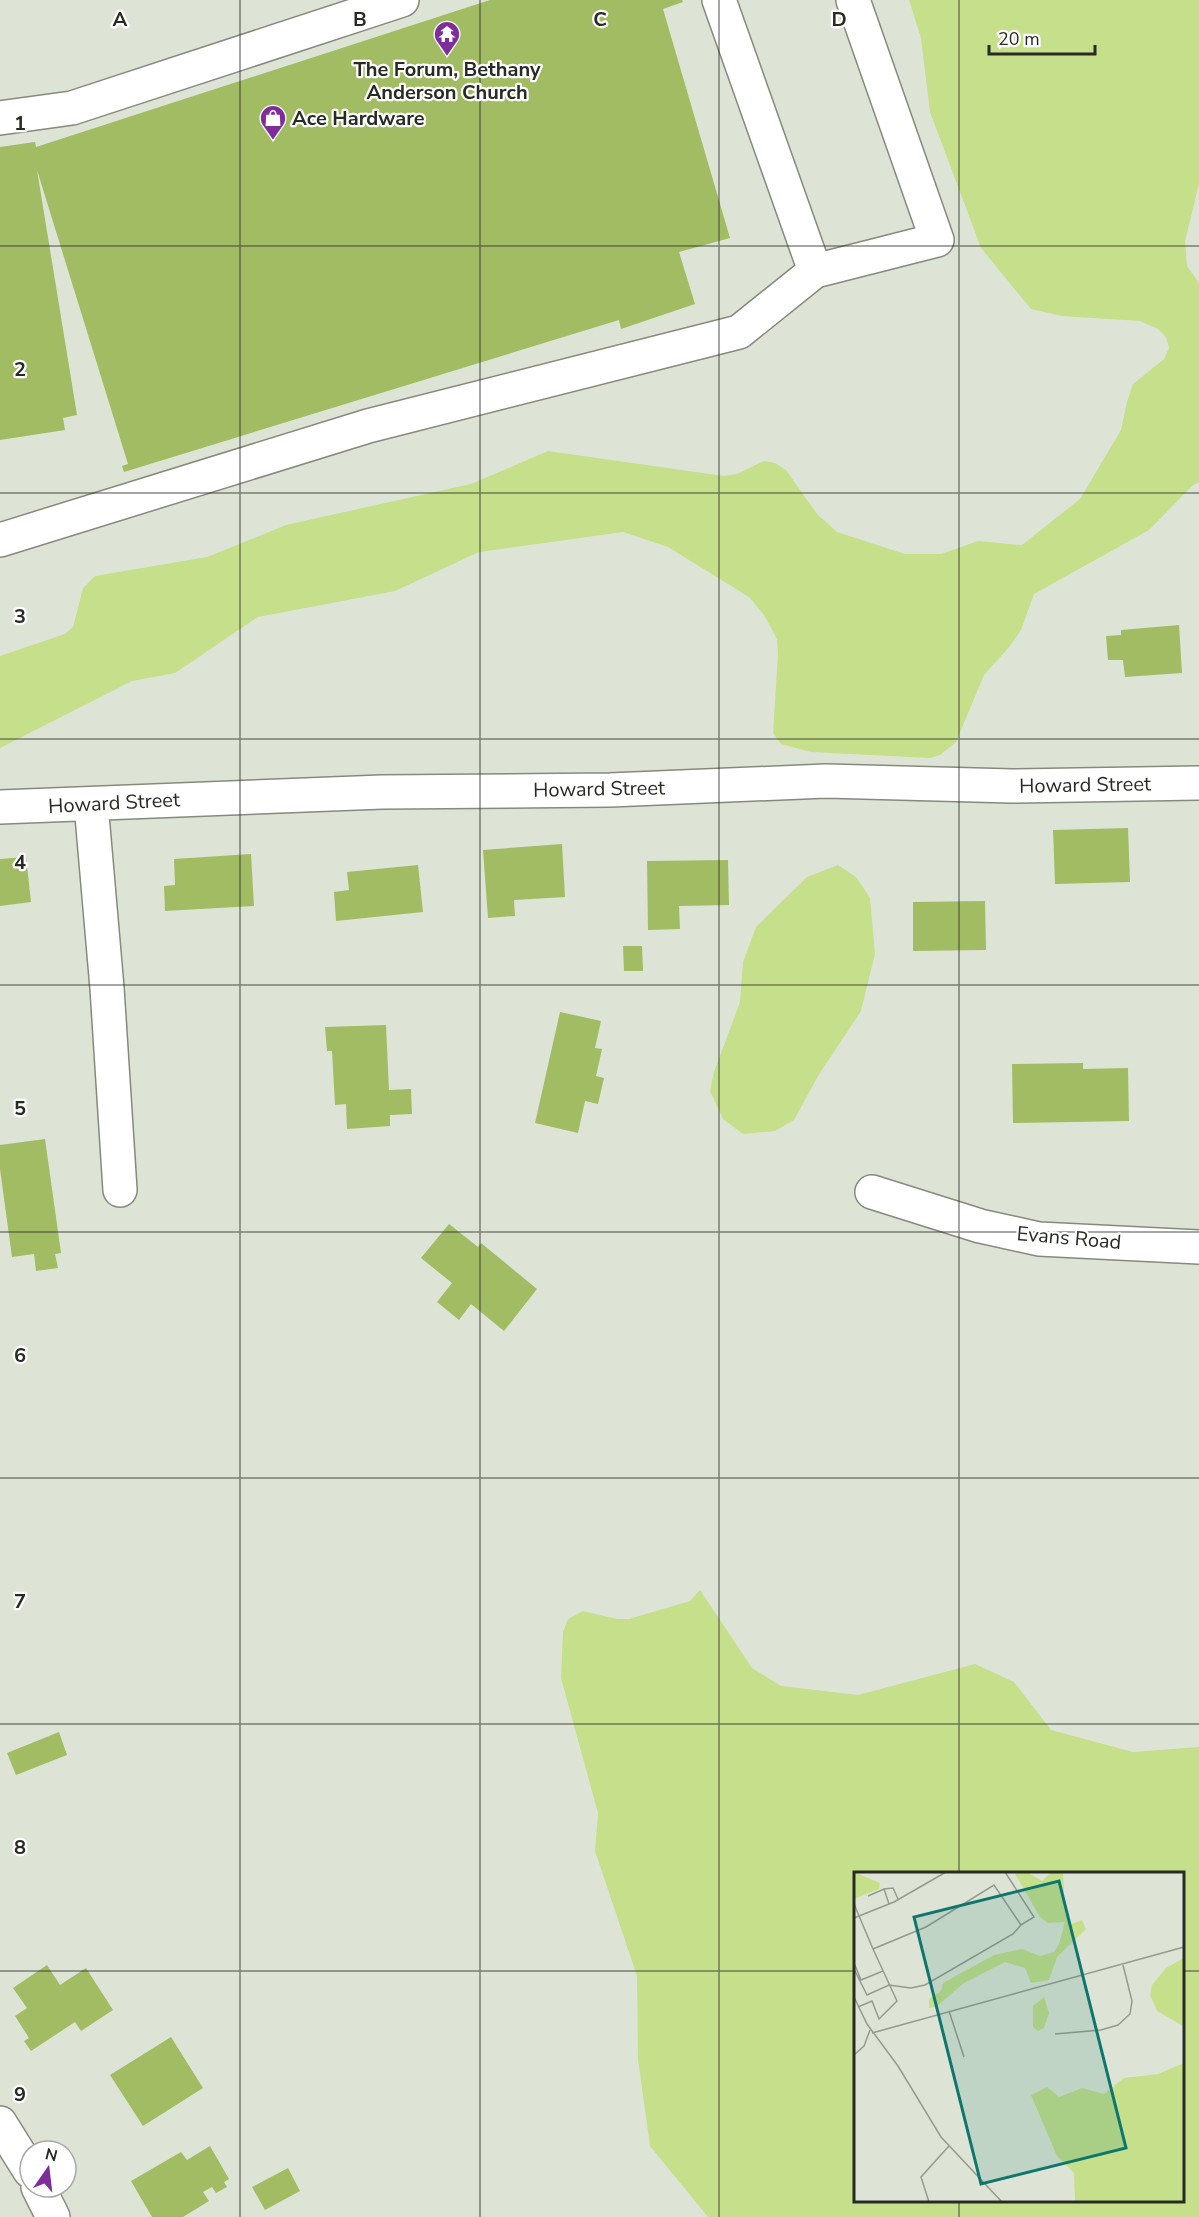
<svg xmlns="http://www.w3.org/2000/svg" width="1199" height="2217" font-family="'Nunito Sans',sans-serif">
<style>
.green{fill:#c5df8b;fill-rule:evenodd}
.building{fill:#a1bc63}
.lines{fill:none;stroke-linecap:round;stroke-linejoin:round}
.minor-casing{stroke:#858a7c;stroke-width:36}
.major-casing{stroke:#858a7c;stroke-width:36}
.minor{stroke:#fff;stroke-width:33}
.major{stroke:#fff;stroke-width:33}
.grid{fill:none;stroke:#282a24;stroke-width:1.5;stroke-opacity:0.55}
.labels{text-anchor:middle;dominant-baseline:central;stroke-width:4.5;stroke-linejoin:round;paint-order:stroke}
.poi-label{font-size:20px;font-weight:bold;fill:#282a24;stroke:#fff}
.street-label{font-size:20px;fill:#282a24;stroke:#fff}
.inset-road{fill:none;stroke:#959a8e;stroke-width:1.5}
.view{fill:#0f766e;fill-opacity:0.15;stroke:#0f766e;stroke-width:3}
.inset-edge{fill:none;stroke:#282a24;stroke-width:3}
.grid-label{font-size:20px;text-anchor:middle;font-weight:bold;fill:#282a24;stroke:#fff;stroke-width:4.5;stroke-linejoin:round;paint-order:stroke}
</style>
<rect width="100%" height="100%" fill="#dee4d5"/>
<path class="green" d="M 909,0 L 1199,0 L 1199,184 L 1185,241 L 1187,266 L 1199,283 L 1199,482 L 1192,486 L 1149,530 L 1034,594 L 1021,630 L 1010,646 L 984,675 L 956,742 L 940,755 L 930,758 L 811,752 L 781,744 L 773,733 L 778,655 L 777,639 L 764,615 L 749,597 L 668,547 L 623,532 L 479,552 L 395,591 L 258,617 L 175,673 L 132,681 L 0,748 L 0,656 L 65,634 L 73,627 L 83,588 L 95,576 L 207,557 L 286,525 L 471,484 L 548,451 L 724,476 L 737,474 L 764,461 L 775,463 L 786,470 L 817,514 L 837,532 L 905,554 L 941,554 L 978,541 L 1022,545 L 1080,499 L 1121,430 L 1127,402 L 1133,384 L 1164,359 L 1169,348 L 1166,337 L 1158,329 L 1140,321 L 1062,316 L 1031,309 L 981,248 L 930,112 L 921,38 Z
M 838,865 L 856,877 L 870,898 L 875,954 L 861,1011 L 818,1076 L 794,1120 L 775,1131 L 743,1134 L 723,1119 L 710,1091 L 714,1072 L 740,1002 L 743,962 L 756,927 L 807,877 Z
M 700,1590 L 752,1668 L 781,1686 L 858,1695 L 975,1664 L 1014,1682 L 1051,1730 L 1133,1752 L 1199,1747 L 1199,2217 L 708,2217 L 650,2146 L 638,2059 L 637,1976 L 595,1851 L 598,1813 L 561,1678 L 563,1632 L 568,1619 L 583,1611 L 617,1619 L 629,1619 L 690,1601 ZM 856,1874 L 1182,1874 L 1182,2200 L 856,2200 Z"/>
<path class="building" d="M 490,0 L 682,0 L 683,2 L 663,9 L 730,238 L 679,252 L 695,304 L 621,329 L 619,320 L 124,472 L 122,466 L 128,464 L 37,170 L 77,415 L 63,418 L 65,430 L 0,440 L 0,147 L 35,142 L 36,147 Z
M 1179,625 L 1182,673 L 1125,677 L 1123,660 L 1108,660 L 1106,636 L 1121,635 L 1121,630 Z
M 1128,828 L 1130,882 L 1055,884 L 1053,830 Z
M 562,844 L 565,897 L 514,900 L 515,916 L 488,918 L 483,850 Z
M 251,854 L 254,906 L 165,911 L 164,886 L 175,885 L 174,859 Z
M 26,857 L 31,902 L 0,906 L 0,859 Z
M 728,860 L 729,905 L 679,906 L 680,929 L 648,930 L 647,861 Z
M 418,865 L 423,912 L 336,921 L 334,892 L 349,890 L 347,872 Z
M 985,901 L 986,950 L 913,951 L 913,902 Z
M 623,946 L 642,946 L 643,971 L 624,971 Z
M 560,1012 L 601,1021 L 595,1048 L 602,1049 L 596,1076 L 604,1078 L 598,1104 L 585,1101 L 578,1133 L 535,1123 Z
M 386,1025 L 389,1090 L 411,1089 L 412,1114 L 390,1115 L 390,1126 L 347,1129 L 346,1104 L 335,1105 L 332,1051 L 327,1051 L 325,1027 Z
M 1083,1063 L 1083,1069 L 1128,1068 L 1129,1121 L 1013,1123 L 1012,1064 Z
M 45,1139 L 61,1253 L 55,1254 L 58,1268 L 36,1271 L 34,1254 L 12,1257 L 0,1169 L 0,1145 Z
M 449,1224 L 478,1247 L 481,1243 L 537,1289 L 504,1331 L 471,1304 L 459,1320 L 437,1302 L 452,1283 L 421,1258 Z
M 59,1732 L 67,1755 L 16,1775 L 7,1753 Z
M 47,1965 L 60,1985 L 86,1968 L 113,2010 L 81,2031 L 75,2022 L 31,2051 L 24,2041 L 29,2038 L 15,2016 L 27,2008 L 13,1988 Z
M 171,2037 L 203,2088 L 143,2126 L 110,2075 Z
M 210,2146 L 229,2179 L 224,2182 L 227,2187 L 216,2193 L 212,2187 L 203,2192 L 209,2201 L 183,2217 L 152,2217 L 131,2181 L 181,2152 L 187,2160 Z
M 288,2168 L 300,2191 L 265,2210 L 252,2187 Z"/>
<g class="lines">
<g class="minor-casing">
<path id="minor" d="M 719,0 L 815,271 L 937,240 L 853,0
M 0,118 L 72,108 L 402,0
M 0,540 L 368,426 L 739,332 L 815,271
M 91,804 L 107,988 L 120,1190
M 0,807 L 382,792 L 610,790 L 826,781 L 1012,786 L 1199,783
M 872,1192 L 980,1226 L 1039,1239 L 1199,1247"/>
</g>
<g class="major-casing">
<path id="major" d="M 0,2123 L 30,2171
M 38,2187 L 53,2217"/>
</g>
<use href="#minor" class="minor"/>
<use href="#major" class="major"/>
</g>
<path class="grid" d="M 240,0 L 240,2217M 480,0 L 480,2217M 719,0 L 719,2217M 959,0 L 959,1874M 0,246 L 1199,246M 0,493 L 1199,493M 0,739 L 1199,739M 0,985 L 1199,985M 0,1232 L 1199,1232M 0,1478 L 1199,1478M 0,1724 L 1199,1724M 0,1971 L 856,1971M 1182,1971 L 1199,1971M 959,2200 L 959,2217"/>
<defs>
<g id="temple-pin" transform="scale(1.35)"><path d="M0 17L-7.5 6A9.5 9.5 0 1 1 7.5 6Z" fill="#802d9c" stroke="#fff"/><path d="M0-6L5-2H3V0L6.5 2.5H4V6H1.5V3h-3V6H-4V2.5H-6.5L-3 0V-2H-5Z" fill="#fff"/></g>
<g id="shop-pin" transform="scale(1.35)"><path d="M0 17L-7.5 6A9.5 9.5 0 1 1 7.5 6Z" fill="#802d9c" stroke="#fff"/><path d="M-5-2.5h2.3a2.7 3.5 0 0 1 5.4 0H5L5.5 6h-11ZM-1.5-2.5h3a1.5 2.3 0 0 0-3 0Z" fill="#fff"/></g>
</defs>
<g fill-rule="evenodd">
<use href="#temple-pin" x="447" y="34"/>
<use href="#shop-pin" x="273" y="118"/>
</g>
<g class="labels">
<g class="poi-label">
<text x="447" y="69">The Forum, Bethany<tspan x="447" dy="23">Anderson Church</tspan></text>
<text x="292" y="118" text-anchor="start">Ace Hardware</text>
</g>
<g class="street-label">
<text transform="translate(1085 785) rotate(-1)">Howard Street</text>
<text transform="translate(599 789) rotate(-1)">Howard Street</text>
<text transform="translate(114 803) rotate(-3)">Howard Street</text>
<text transform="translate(1069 1238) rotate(5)">Evans Road</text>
</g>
</g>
<g transform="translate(854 1872)">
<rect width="330" height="330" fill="#dee4d5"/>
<path d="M 0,0 L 26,11 L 25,17 L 0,27 ZM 160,0 L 173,0 L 188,9 L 197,0 L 209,0 L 211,41 L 217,52 L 228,48 L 232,57 L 203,85 L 195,108 L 177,111 L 171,96 L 151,90 L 110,111 L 82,135 L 75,136 L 75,127 L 87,119 L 89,111 L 140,83 L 168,77 L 186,84 L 200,80 L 205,72 L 211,50 L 194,51 L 186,45 ZM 330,86 L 330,154 L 329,154 L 303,139 L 296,123 L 298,113 L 312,96 ZM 190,125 L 195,141 L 190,156 L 184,159 L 179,155 L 179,134 ZM 330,191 L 330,330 L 221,330 L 220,301 L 203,284 L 177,223 L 193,215 L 205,225 L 228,216 L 250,222 L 270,206 L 304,202 Z" fill="#c5df8b"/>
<path class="inset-road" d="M 30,17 L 39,16 L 44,27M 14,24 L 30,17 L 35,32M 0,32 L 19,77M 0,46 L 40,30 L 92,0M 0,91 L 7,108 L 29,99M 0,97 L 13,123 L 35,113 L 57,116 L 71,113 L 159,62 L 167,53M 0,125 L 13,152 L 44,194 L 87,265 L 148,330M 4,135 L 18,129 L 25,147 L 43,129 L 19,77 L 72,55 L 140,13 L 167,53 L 180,45 L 151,0M 95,139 L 110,185M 18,161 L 330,75M 201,162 L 247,158 L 264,153 L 276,142 L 278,129 L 269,93M 0,183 L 10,174 L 16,158M 75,330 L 67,305 L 95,274"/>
<path class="view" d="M 205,9 L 272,276 L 127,312 L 60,45 Z"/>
<rect width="330" height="330" class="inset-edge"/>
</g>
<g class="grid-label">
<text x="120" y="26">A</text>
<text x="360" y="26">B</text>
<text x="600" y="26">C</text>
<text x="839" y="26">D</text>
<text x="20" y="130">1</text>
<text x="20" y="376">2</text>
<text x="20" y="623">3</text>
<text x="20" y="869">4</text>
<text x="20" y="1115">5</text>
<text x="20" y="1362">6</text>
<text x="20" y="1608">7</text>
<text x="20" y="1854">8</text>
<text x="20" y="2101">9</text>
</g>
<g transform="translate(48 2169) rotate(14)"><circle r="28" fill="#ffffff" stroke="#a9aaa7" stroke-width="1.5"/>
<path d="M0-4.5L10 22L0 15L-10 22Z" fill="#802d9c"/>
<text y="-9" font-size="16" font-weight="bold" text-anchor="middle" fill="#282a24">N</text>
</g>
<path d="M989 45v9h106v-9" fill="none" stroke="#282a24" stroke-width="3"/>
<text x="998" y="45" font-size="18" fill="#282a24" stroke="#ffffff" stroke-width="4.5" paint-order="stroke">20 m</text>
</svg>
